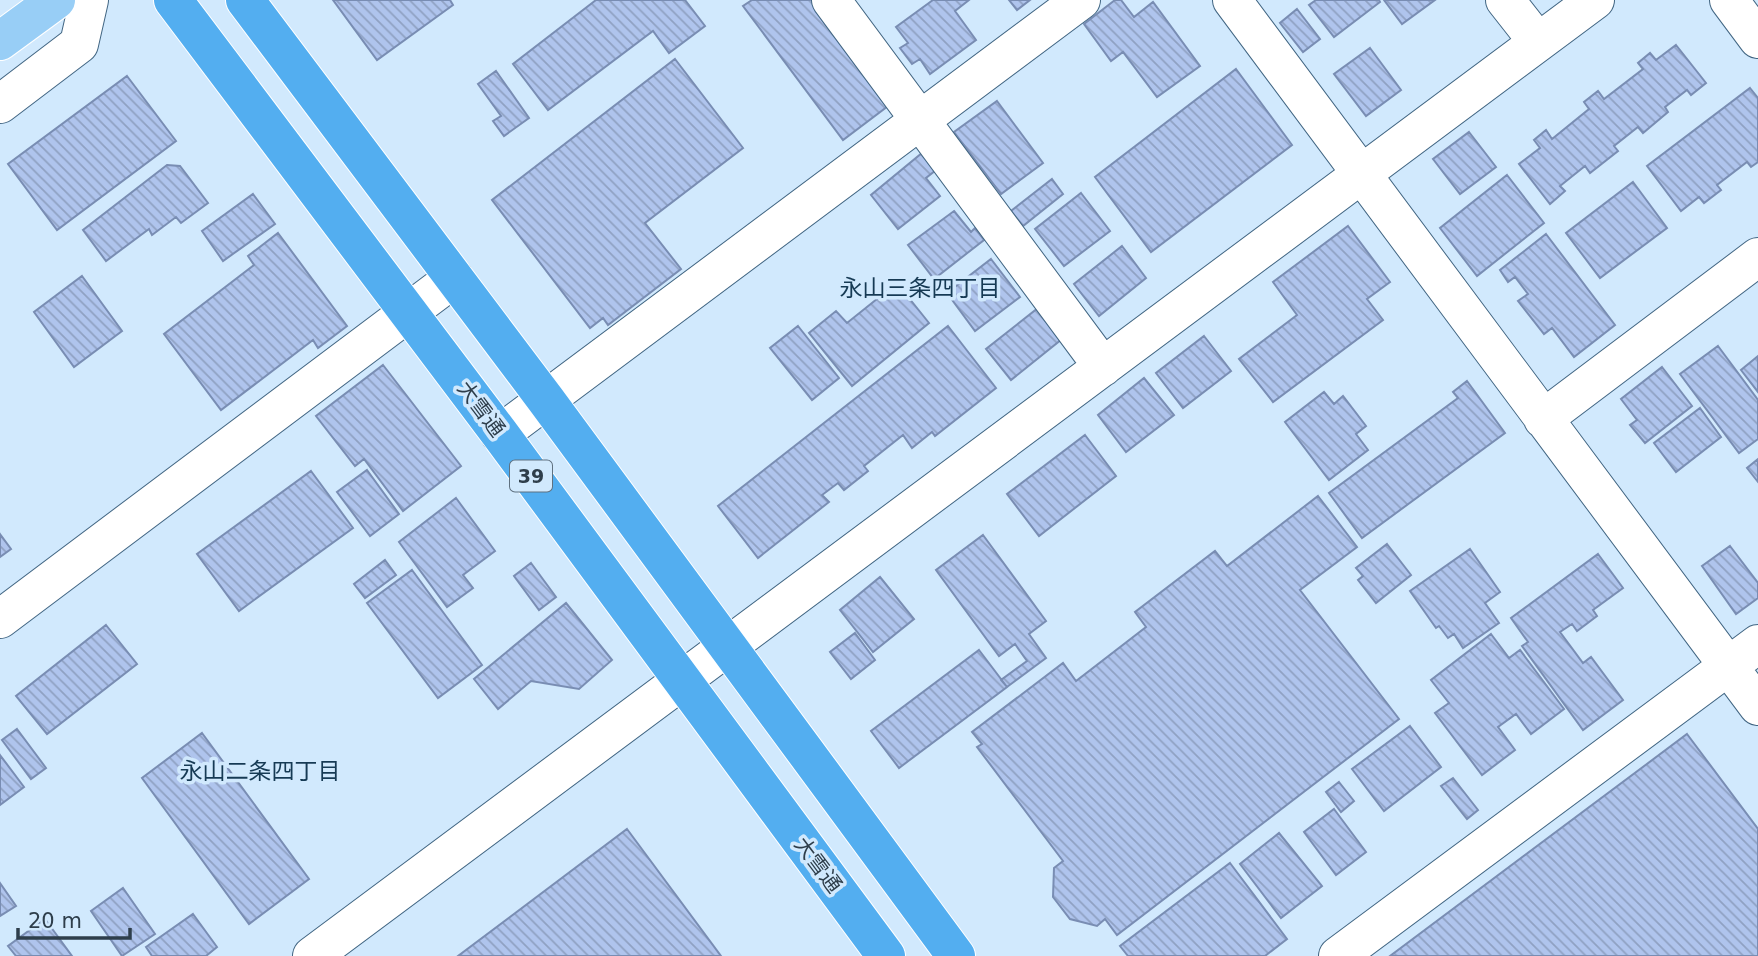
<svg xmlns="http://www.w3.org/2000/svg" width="1758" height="956" font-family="'DejaVu Sans','Noto Sans JP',sans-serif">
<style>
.building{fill:url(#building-back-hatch);stroke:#798db3;stroke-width:2}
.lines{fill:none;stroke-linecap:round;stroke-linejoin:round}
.minor-casing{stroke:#426683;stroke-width:40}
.major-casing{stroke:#fff;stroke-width:40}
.highway-casing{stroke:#fff;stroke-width:40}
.minor{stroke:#fff;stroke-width:38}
.major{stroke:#98cef6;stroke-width:38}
.highway{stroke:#53aef0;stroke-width:38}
.labels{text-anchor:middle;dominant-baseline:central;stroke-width:7;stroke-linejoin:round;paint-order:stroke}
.shield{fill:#d1e9fd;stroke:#5f7180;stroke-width:2}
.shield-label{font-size:19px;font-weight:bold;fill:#2e3e4b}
.street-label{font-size:21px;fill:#2e3e4b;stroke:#d1e9fd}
.neighbourhood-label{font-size:23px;fill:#163a54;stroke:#d1e9fd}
</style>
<defs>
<pattern id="building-back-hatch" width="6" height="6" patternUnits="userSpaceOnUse" patternTransform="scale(1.75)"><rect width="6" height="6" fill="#afc4ed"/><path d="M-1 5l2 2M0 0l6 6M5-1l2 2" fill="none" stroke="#8fa1c2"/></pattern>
</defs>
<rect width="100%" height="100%" fill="#d1e9fd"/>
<path class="building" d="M 333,0 L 450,0 L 453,5 L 377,60 Z
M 596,0 L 685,0 L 705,26 L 669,53 L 653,31 L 548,110 L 513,64 Z
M 752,0 L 814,0 L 892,103 L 843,140 L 743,6 Z
M 933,0 L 969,0 L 955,11 L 976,40 L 930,74 L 920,59 L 912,64 L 900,48 L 908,43 L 896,27 Z
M 1009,0 L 1030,0 L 1017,10 Z
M 1115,0 L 1121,0 L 1134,17 L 1153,2 L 1200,66 L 1157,97 L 1123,52 L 1111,61 L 1084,24 Z
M 1316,0 L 1379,0 L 1380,2 L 1334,37 L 1309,5 Z
M 1384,0 L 1435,0 L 1402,24 Z
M 1297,9 L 1320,39 L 1303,52 L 1280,23 Z
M 1676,45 L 1706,83 L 1691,95 L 1687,90 L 1665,107 L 1668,112 L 1643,133 L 1638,127 L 1614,146 L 1618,151 L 1590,173 L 1585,166 L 1560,186 L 1565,191 L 1550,204 L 1519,164 L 1540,148 L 1534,140 L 1546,130 L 1552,139 L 1589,109 L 1584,102 L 1598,91 L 1604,99 L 1643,69 L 1638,63 L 1650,53 L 1656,60 Z
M 1370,48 L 1401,90 L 1366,116 L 1334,74 Z
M 675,59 L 743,148 L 645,223 L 681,269 L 608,325 L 603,318 L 590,328 L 492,200 Z
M 1236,69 L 1292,145 L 1151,252 L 1095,177 Z
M 496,71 L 529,118 L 504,136 L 493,121 L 501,116 L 478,84 Z
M 127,76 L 176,141 L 57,230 L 8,164 Z
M 1750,88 L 1758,98 L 1758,162 L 1751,167 L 1747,162 L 1717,185 L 1721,190 L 1704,203 L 1699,197 L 1681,211 L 1647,166 Z
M 997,101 L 1043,163 L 1001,194 L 954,132 Z
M 1469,132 L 1496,167 L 1460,194 L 1433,159 Z
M 922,153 L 936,170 L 926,178 L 940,196 L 898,229 L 871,195 Z
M 167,165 L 180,166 L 208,203 L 181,223 L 176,217 L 152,235 L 149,229 L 106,261 L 83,230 Z
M 1507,175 L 1544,223 L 1477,276 L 1440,228 Z
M 1052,179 L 1063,194 L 1023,226 L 1011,211 Z
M 1633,182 L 1667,228 L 1600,278 L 1566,233 Z
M 1081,193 L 1110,231 L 1064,266 L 1035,229 Z
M 253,194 L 275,224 L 223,261 L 202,231 Z
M 954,211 L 971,232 L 975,228 L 984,240 L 934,279 L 908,245 Z
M 1348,226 L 1390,282 L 1367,299 L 1383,320 L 1273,402 L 1239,359 L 1297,315 L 1273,282 Z
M 278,233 L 347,326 L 318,348 L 313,340 L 221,410 L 164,334 L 254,265 L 248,256 Z
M 1546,234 L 1615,325 L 1574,357 L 1552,328 L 1544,334 L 1518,301 L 1528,294 L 1515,277 L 1508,282 L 1500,270 Z
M 1122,246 L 1146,278 L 1099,316 L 1074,284 Z
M 991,259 L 1020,297 L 975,331 L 947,293 Z
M 82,276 L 122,331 L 74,367 L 34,312 Z
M 897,283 L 929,323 L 852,386 L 809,333 L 836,311 L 847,323 Z
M 1038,308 L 1062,339 L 1011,380 L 986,349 Z
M 798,326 L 839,378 L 812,400 L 770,348 Z
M 948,326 L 996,388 L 935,436 L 932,432 L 912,448 L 903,435 L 864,466 L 868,471 L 844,490 L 838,483 L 822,495 L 829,502 L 758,558 L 718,506 Z
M 1204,336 L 1231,371 L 1183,408 L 1156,373 Z
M 1718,346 L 1758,400 L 1758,439 L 1739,453 L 1680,374 Z
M 1758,356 L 1758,392 L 1741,370 Z
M 383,365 L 461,466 L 403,511 L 364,459 L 355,466 L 316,416 Z
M 1662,367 L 1692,406 L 1645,443 L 1630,425 L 1637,420 L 1621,399 Z
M 1144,378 L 1174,415 L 1126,452 L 1098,415 Z
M 1467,381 L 1505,433 L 1362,538 L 1329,493 L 1458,398 L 1453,392 Z
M 1324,392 L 1334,404 L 1343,396 L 1366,426 L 1356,434 L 1368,450 L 1329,480 L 1285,422 Z
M 1700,408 L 1721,437 L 1676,472 L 1654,443 Z
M 1085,435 L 1116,476 L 1039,536 L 1007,494 Z
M 1758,459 L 1758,482 L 1747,468 Z
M 367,470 L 399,514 L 370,536 L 337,492 Z
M 311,471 L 353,528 L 239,611 L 197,554 Z
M 1318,496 L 1357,547 L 1300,590 L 1399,719 L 1117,935 L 1105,919 L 1097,926 L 1070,919 L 1053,897 L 1054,868 L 1063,861 L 977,747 L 982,744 L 972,732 L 1063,663 L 1076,681 L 1146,627 L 1135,612 L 1215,551 L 1227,566 Z
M 456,498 L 495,551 L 463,575 L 473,588 L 447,607 L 399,542 Z
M 0,534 L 11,549 L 0,557 Z
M 983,535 L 1046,621 L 1029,634 L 1046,658 L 1007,687 L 1001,680 L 1027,661 L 1015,644 L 999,656 L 936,570 Z
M 1387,544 L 1411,575 L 1376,603 L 1358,580 L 1363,576 L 1356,568 Z
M 1730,546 L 1758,583 L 1758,598 L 1736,614 L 1702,566 Z
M 1470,549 L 1500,592 L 1485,603 L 1499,623 L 1463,648 L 1454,634 L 1448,638 L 1439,626 L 1436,628 L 1410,591 Z
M 1598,554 L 1623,588 L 1593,610 L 1597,616 L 1577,631 L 1572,624 L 1560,632 L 1583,663 L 1591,657 L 1623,700 L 1583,730 L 1522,646 L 1528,642 L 1511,618 Z
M 385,560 L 396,575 L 365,598 L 354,584 Z
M 531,563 L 556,597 L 539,610 L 514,576 Z
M 412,570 L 482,665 L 438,698 L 367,603 Z
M 880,577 L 914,619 L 873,652 L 840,610 Z
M 566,603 L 612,660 L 579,689 L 531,681 L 498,709 L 474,679 Z
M 106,625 L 137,664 L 47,734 L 16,696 Z
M 855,633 L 875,660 L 851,679 L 830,652 Z
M 1491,634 L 1509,658 L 1520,650 L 1564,709 L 1531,734 L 1516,714 L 1498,727 L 1515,750 L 1482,775 L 1435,713 L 1449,703 L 1431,680 Z
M 979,650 L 1007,687 L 899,768 L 871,731 Z
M 1410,726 L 1441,767 L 1384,811 L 1352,769 Z
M 17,729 L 46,768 L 31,779 L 2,740 Z
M 202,733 L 309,879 L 249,924 L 142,778 Z
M 1687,734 L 1758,829 L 1758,956 L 1390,956 Z
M 0,755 L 24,787 L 0,805 Z
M 1453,778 L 1478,810 L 1467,819 L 1441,786 Z
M 1339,782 L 1354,801 L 1341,812 L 1326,792 Z
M 1334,809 L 1366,852 L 1336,875 L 1304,832 Z
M 627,829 L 721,956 L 458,956 Z
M 1279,833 L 1322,886 L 1281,918 L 1240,864 Z
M 1230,863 L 1287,939 L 1265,956 L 1128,956 L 1120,946 Z
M 0,883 L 16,906 L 0,916 Z
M 123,888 L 155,934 L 122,956 L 91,911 Z
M 193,914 L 217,947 L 206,956 L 152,956 L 146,947 Z
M 45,919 L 72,956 L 16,956 L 8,946 Z"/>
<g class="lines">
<g class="minor-casing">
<path id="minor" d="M 831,0 L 1103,367
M 1232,0 L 1758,706
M 1505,0 L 1538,42
M 1729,0 L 1758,39
M 0,104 L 79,44 L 89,0
M 1543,419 L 1758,257
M 500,434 L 1081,0
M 0,619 L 454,278
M 312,956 L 1595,0
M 1338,956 L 1758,644"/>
</g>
<g class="major-casing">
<path id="major" d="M 0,41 L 56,0"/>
</g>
<g class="highway-casing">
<path id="highway" d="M 173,0 L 500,434 L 886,956
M 245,0 L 546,400 L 956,956"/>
</g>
<use href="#minor" class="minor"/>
<use href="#major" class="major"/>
<use href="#highway" class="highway"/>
</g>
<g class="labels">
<rect class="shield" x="510" y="460.5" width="42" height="31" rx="5"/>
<g class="shield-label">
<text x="531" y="476">39</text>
</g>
<g class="street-label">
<text transform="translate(481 409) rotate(53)">大雪通</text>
<text transform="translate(818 865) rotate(53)">大雪通</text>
</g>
<g class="neighbourhood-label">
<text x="920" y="288">永山三条四丁目</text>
<text x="260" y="771">永山二条四丁目</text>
</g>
</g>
<path d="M18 928v10h112v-10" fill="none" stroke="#2e3e4b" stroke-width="3.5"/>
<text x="28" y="928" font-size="21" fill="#2e3e4b" stroke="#d1e9fd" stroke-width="5" paint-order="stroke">20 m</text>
</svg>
